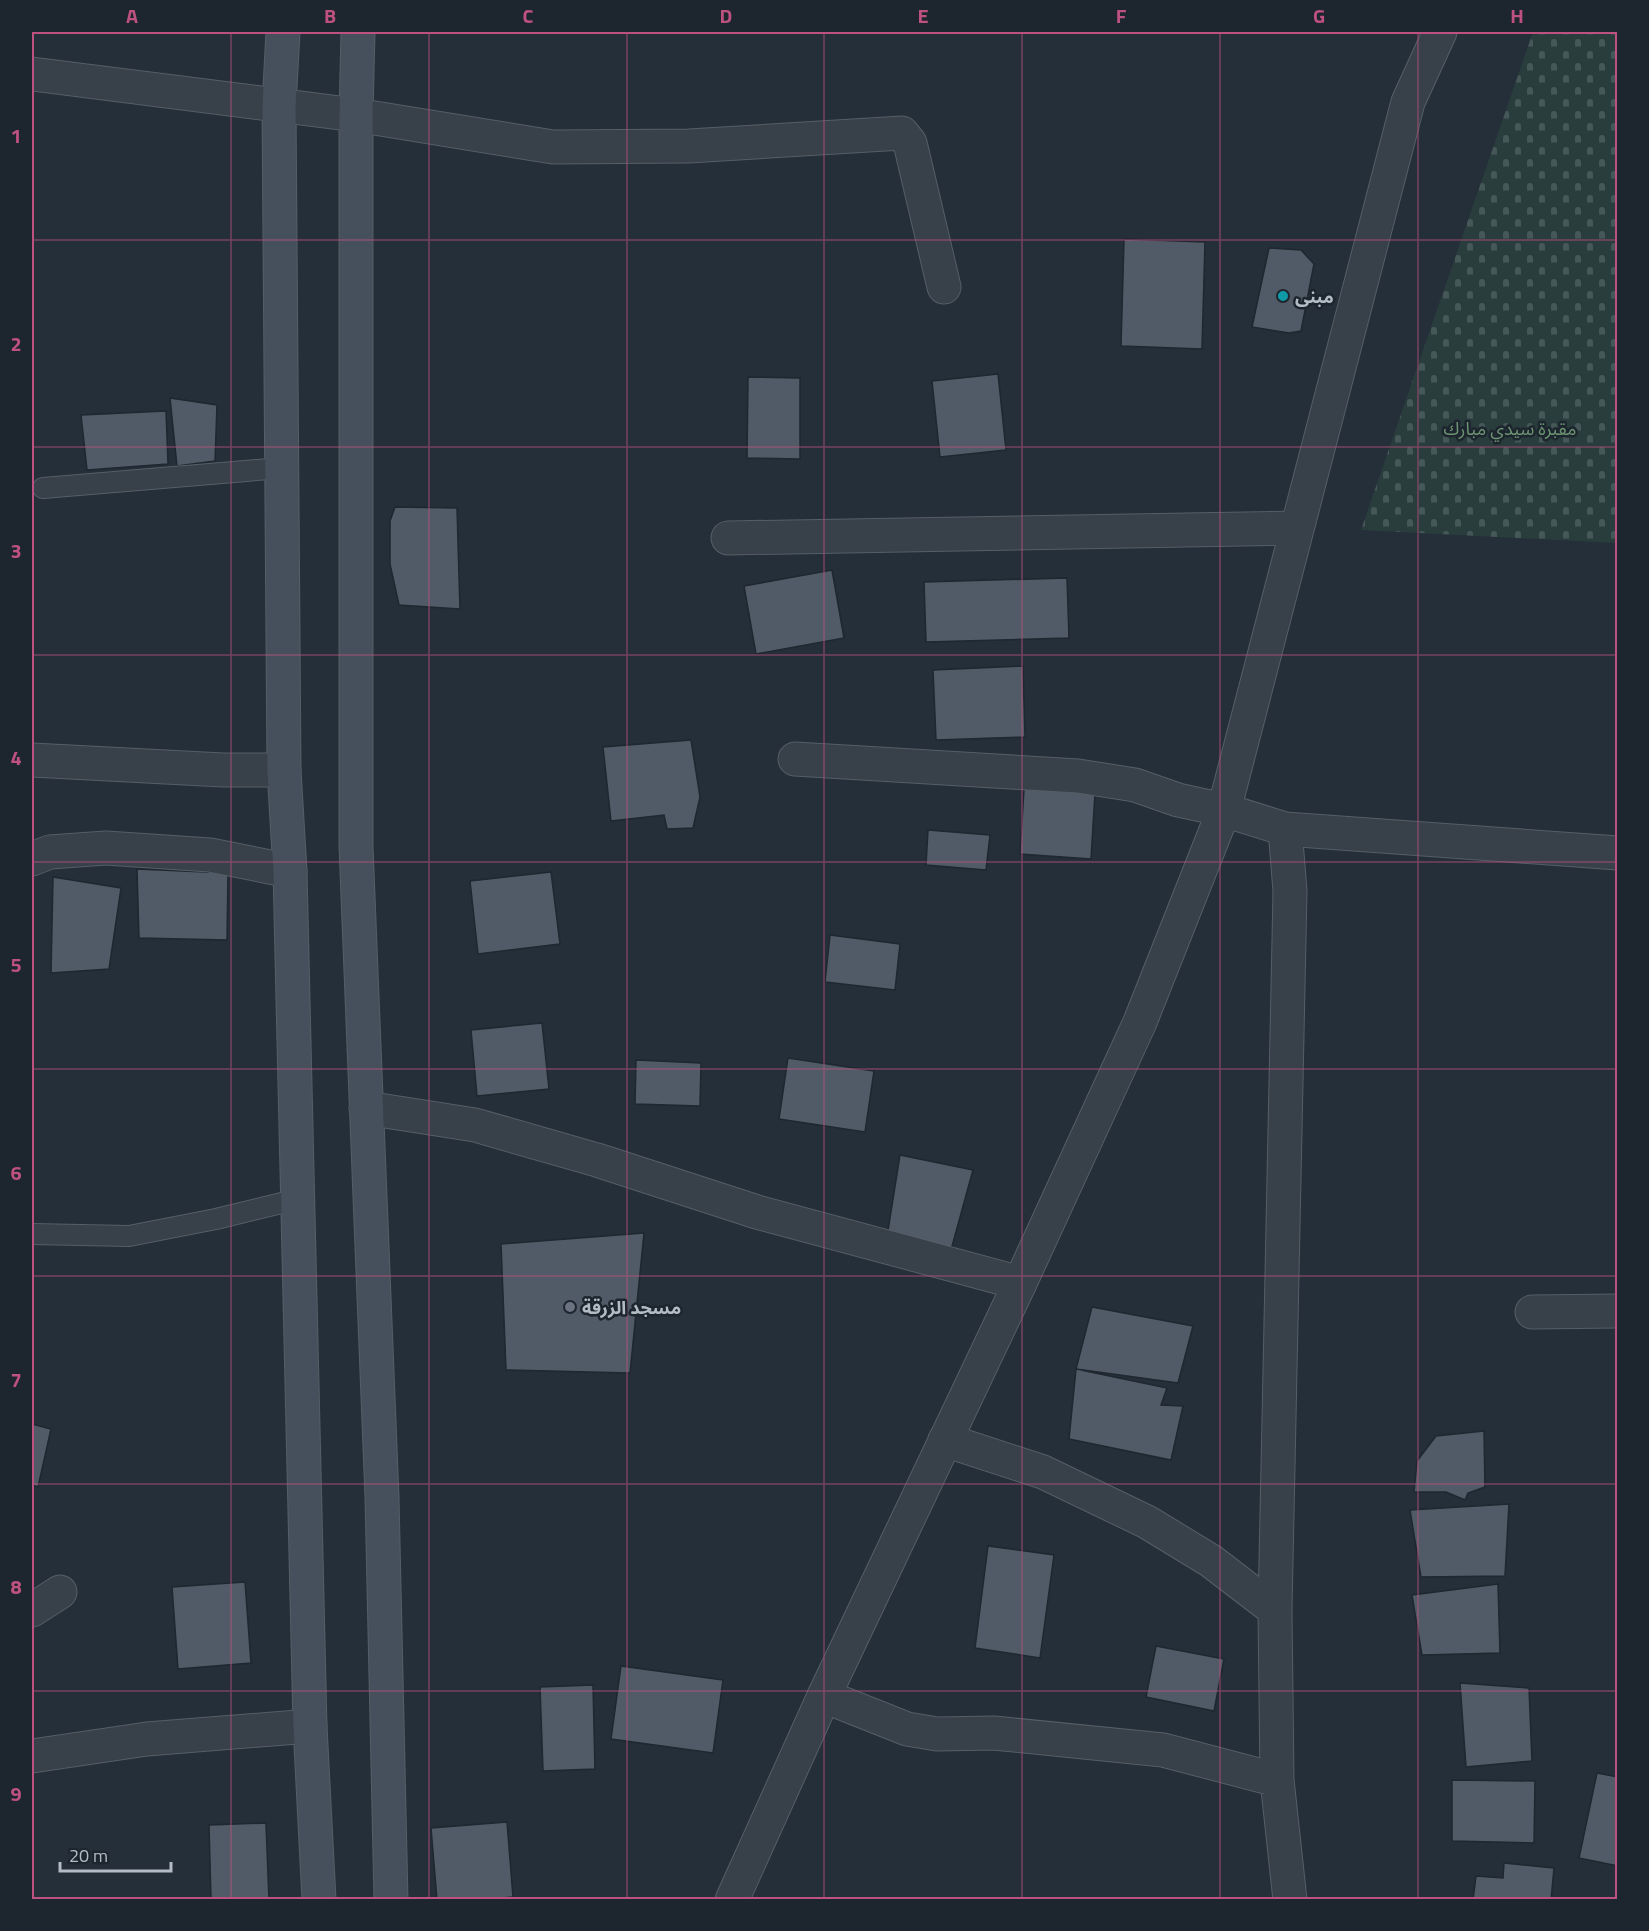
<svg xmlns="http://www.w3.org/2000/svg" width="1649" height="1931" font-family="'Titillium Web','Noto Sans Arabic',sans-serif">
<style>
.cemetery{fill:url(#cemetery-stones)}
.building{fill:#505b67;stroke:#1f2730;stroke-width:1.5}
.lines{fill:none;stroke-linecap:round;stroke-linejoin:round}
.service-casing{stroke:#565e67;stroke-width:22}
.minor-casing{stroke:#565e67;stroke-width:35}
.tertiary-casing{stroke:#565e67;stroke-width:35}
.secondary-casing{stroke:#565e67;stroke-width:35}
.service{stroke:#38404a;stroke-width:20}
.minor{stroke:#38404a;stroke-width:33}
.tertiary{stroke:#38404a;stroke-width:33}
.secondary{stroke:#46505c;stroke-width:33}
.grid{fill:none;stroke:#bd5180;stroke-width:1.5;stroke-opacity:0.55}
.culture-dot{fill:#0f9aa8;stroke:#1d252e;stroke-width:2}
.worship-dot{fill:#6b7280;stroke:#1d252e;stroke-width:2}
.labels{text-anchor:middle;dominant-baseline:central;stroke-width:5;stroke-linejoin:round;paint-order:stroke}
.poi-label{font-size:18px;font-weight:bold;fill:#b3bbc5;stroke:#1d252e;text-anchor:start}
.park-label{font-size:18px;fill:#6c9472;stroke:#1d252e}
.neatline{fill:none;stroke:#bd5180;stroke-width:2}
.grid-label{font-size:20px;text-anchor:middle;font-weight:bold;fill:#bd5180}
</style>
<defs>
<pattern id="cemetery-stones" width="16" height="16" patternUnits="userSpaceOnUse" patternTransform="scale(1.5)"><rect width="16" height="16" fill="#293d3c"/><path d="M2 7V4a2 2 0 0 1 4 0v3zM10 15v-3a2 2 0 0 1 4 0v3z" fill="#465757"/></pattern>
</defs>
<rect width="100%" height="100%" fill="#242f39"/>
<path class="cemetery" d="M 1533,32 L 1617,32 L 1617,543 L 1361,530 Z"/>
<path class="building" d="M 1124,239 L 1205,242 L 1202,349 L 1121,346 Z
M 1269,248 L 1301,250 L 1314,264 L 1301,331 L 1289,333 L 1252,327 Z
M 998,374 L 1006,450 L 940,457 L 932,381 Z
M 748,377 L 800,378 L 800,459 L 747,458 Z
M 170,398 L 217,405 L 215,461 L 177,466 Z
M 166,411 L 168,464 L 87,470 L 81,415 Z
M 395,507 L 457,508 L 460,609 L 399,605 L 390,564 L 390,521 Z
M 832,570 L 844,638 L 756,654 L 744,586 Z
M 1067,578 L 1069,638 L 926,642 L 924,582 Z
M 1023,666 L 1025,737 L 936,740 L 933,670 Z
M 691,740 L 700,797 L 693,828 L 667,829 L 664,815 L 611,821 L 603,747 Z
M 1024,789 L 1095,793 L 1091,859 L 1020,854 Z
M 928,830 L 990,835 L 986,870 L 926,865 Z
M 137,869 L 228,873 L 227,940 L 139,938 Z
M 551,872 L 560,944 L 478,954 L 470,881 Z
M 53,877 L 121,888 L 109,969 L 51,973 Z
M 830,935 L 900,944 L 895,990 L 825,982 Z
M 542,1023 L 549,1089 L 477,1096 L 471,1030 Z
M 788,1058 L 874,1071 L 865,1132 L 779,1119 Z
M 636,1060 L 701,1063 L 700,1106 L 635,1104 Z
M 900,1155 L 973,1170 L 951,1250 L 887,1237 Z
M 644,1233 L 630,1373 L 506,1370 L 501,1244 Z
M 1092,1307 L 1193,1326 L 1178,1383 L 1076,1369 Z
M 1076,1369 L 1167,1388 L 1161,1405 L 1183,1406 L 1171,1460 L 1069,1439 Z
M 32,1424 L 51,1429 L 38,1487 L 32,1485 Z
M 1484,1431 L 1485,1487 L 1468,1493 L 1465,1500 L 1446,1492 L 1414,1492 L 1417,1461 L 1436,1436 Z
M 1509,1504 L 1505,1576 L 1421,1577 L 1410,1510 Z
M 988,1546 L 1054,1555 L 1040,1658 L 975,1648 Z
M 245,1582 L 251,1663 L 178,1669 L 172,1587 Z
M 1498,1584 L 1500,1653 L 1422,1655 L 1412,1595 Z
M 1156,1646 L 1224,1659 L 1214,1711 L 1146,1697 Z
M 621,1666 L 723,1680 L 713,1753 L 611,1739 Z
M 1460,1683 L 1529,1688 L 1532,1761 L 1466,1767 Z
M 593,1685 L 595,1769 L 543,1771 L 540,1687 Z
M 1597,1773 L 1618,1777 L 1618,1866 L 1579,1858 Z
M 1452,1780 L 1535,1781 L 1534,1843 L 1452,1841 Z
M 507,1822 L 513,1897 L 482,1900 L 437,1900 L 431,1828 Z
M 266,1823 L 269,1900 L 211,1900 L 209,1825 Z
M 1504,1863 L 1554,1868 L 1551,1900 L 1473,1900 L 1476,1876 L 1503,1878 Z"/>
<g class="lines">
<g class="service-casing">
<path id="service" d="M 43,488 L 281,468
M 32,1234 L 129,1236 L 216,1219 L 298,1199"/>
</g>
<g class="minor-casing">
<path id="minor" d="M 32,74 L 356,115 L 553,147 L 689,146 L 902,133 L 910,143 L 944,287
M 728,538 L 1296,528
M 795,759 L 1078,776 L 1135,785 L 1178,800 L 1224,810 L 1285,829 L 1618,853
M 32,760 L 223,770 L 284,770
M 1285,829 L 1290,891 L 1275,1610 L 1277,1780 L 1290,1900
M 32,859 L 50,852 L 106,848 L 210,855 L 290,871
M 366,1108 L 475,1125 L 597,1160 L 757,1212 L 1020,1283
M 1532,1312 L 1618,1311
M 945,1440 L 1043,1472 L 1147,1522 L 1211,1561 L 1275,1610
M 32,1610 L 60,1592
M 824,1696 L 907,1729 L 937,1734 L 994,1733 L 1163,1750 L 1277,1780
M 32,1756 L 147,1739 L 310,1726"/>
</g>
<g class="tertiary-casing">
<path id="tertiary" d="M 732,1900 L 824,1696 L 1020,1283 L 1140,1022 L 1224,810 L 1408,102 L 1440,32"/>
</g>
<g class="secondary-casing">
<path id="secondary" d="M 283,32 L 279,106 L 284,770 L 290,871 L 310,1726 L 319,1900
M 358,32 L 356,115 L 356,846 L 382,1497 L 391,1900"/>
</g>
<use href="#service" class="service"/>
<use href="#minor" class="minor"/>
<use href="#tertiary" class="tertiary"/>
<use href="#secondary" class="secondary"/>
</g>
<path class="grid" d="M 231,32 L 231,1900M 429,32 L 429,1900M 627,32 L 627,1900M 824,32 L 824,1900M 1022,32 L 1022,1900M 1220,32 L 1220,1900M 1418,32 L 1418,1900M 32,240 L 1618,240M 32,447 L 1618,447M 32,655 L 1618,655M 32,862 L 1618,862M 32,1069 L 1618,1069M 32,1276 L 1618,1276M 32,1484 L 1618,1484M 32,1691 L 1618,1691"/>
<circle class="culture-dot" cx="1283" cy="296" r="6"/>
<circle class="worship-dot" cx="570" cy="1307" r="6"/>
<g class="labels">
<g class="poi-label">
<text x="1295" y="296">مبنى</text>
<text x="582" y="1307">مسجد الزرقة</text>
</g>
<g class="park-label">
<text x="1510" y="428">مقبرة سيدي مبارك</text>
</g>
</g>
<rect width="1649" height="1931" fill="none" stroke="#1d252e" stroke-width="66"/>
<path d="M60 1862v9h111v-9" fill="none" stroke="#b3bbc5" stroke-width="3"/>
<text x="69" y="1862" font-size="18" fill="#b3bbc5" stroke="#1d252e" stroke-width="4.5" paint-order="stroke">20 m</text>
<rect x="33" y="33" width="1583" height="1865" class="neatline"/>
<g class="grid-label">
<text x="132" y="23">A</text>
<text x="330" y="23">B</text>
<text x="528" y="23">C</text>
<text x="726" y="23">D</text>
<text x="923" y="23">E</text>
<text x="1121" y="23">F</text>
<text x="1319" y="23">G</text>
<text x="1517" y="23">H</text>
<text x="16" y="143">1</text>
<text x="16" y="351">2</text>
<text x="16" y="558">3</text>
<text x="16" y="765">4</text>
<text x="16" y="972">5</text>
<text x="16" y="1180">6</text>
<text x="16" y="1387">7</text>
<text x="16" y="1594">8</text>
<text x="16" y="1801">9</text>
</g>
</svg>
